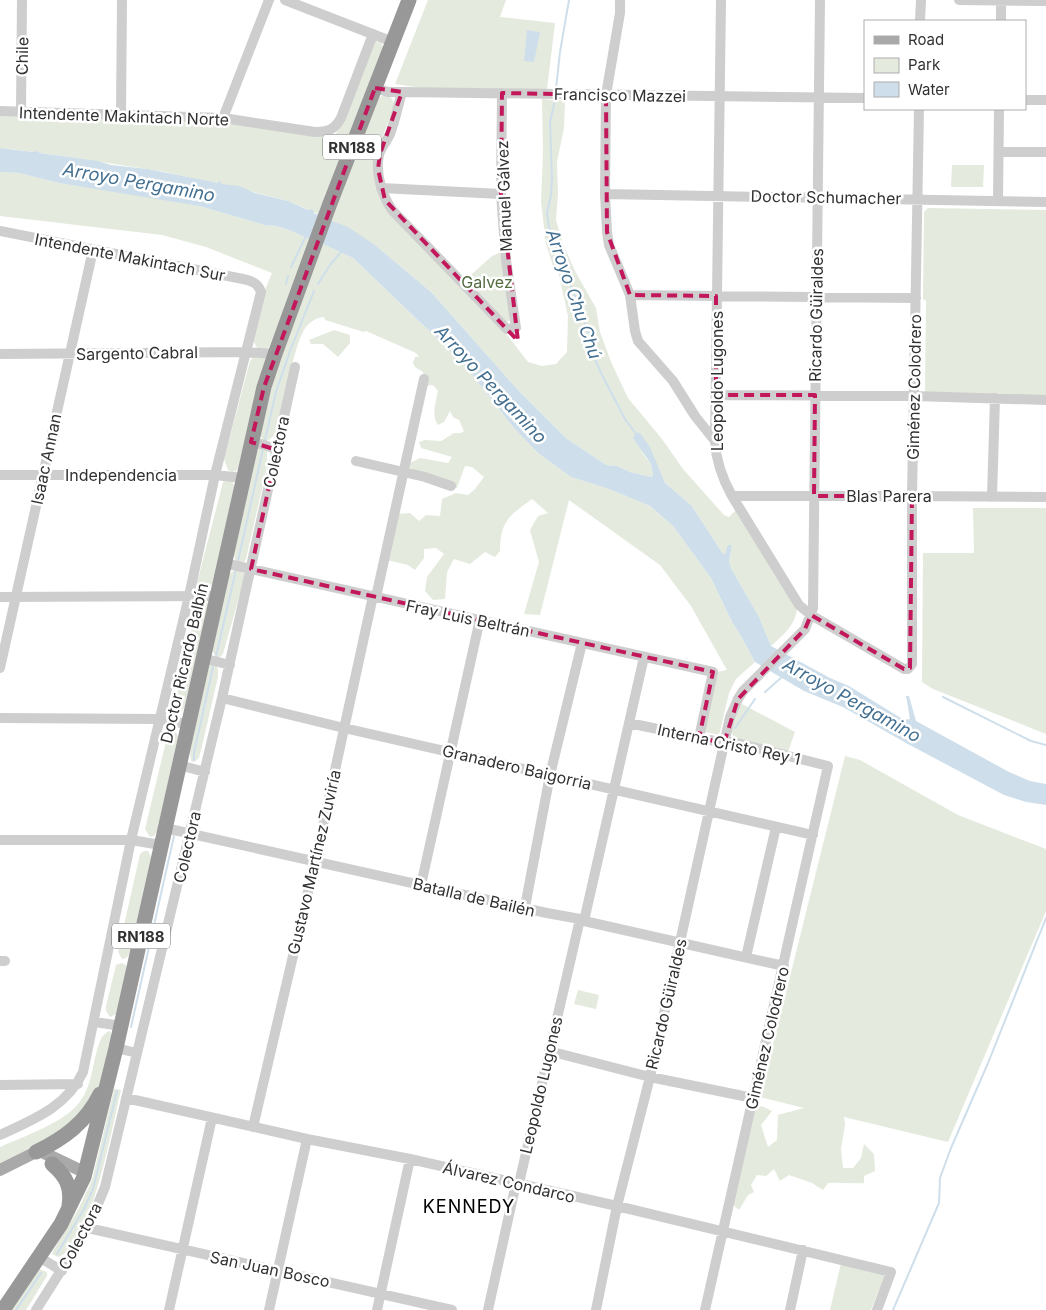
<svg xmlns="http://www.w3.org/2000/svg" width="1046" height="1310" font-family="Inter,sans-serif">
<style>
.green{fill:#e4eadd}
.water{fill:#cedfeb}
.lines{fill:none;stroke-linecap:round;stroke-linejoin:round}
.stream{stroke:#cedfeb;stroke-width:2}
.minor{stroke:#cecece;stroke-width:10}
.major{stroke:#a9a9a9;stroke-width:12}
.highway{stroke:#989898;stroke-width:15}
.marked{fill:none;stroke:#c2185b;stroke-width:4;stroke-dasharray:10 6;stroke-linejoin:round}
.labels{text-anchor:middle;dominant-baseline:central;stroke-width:5;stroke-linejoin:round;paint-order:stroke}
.shield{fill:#fff;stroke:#6f6f6f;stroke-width:1}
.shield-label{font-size:15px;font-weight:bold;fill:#313131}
.street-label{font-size:16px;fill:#313131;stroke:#fff}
.park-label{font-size:16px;fill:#536b40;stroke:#fff}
.water-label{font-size:18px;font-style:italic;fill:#426f90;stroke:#fff}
.neighbourhood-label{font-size:18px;letter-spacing:1px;fill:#000;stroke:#fff}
</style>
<rect width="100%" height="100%" fill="#fff"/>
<path class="green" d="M 428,0 L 506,0 L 500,17 L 555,23 L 547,89 C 496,89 444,93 395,84 Z
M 375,41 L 381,43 L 383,47 L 318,214 L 288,201 L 222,184 L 219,181 L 218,183 C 194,180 171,172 147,169 C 98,162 49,153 0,148 L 0,113 L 223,120 L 335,136 Z
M 384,95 L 390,96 L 395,105 L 379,146 L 376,163 L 393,215 L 507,335 L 528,362 L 542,366 L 556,364 L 567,352 L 568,316 L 558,271 L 554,269 L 546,244 L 541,202 L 543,152 L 542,99 L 565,101 L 564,128 L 557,162 L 558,193 L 556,220 L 563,244 L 575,271 L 596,308 L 600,332 L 611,362 L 628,398 L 662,439 L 683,469 L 724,515 L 729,517 L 736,510 L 797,608 C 796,625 783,635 771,646 L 759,617 L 732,570 L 729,562 L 732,545 L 725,555 L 723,554 L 692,506 L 665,483 L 658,469 L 639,449 L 651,464 L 653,475 L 651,477 L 630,472 L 617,466 L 606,465 L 566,438 L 519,391 L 431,292 L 375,245 L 329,220 L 378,98 Z
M 952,165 L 984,165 L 983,187 L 951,187 Z
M 0,172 L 19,173 L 59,183 L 150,197 L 199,206 L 268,226 C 277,223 301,236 312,240 L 269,347 C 262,354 257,348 253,341 L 265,290 L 272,273 L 206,247 L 162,235 L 0,216 Z
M 928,208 L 1046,210 L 1046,397 L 925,393 L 926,301 L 923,299 L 924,212 Z
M 323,244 L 353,258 L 423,325 L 448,346 L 454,358 L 467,368 L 513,427 L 538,453 L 571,477 L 609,489 L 650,506 L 673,526 L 711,578 L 732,622 L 741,636 L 755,662 L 736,679 L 729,693 L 719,735 L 705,732 L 717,672 L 727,670 L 691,606 L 660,565 L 569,500 L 540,615 L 524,614 L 539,562 L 530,530 L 538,516 L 548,513 L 532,499 C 509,516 500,521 500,551 L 495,557 L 485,552 L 470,564 L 454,559 L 447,572 L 445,599 L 433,600 L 425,591 L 427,577 L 444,554 L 436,548 L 424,549 L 424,558 L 415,570 L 408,565 L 387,560 L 397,514 L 410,513 L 419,521 L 426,515 L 440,516 L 442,499 L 456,493 L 468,495 L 475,489 L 484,477 L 472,467 L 465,466 L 457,488 L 445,487 L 409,470 L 410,463 L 420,458 L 448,463 L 452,457 L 421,448 L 419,442 L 425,440 L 441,441 L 454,433 L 461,433 L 464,431 L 459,420 L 453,417 L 450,411 L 444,422 L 438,425 C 431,416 436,401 438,391 L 433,385 L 425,386 L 423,372 L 415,367 L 413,363 L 415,357 L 419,357 L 416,353 L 366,331 L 364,332 L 325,320 L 324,317 C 318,317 311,321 307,326 C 296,336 282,408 278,426 C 275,433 274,439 265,441 L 262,439 L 260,434 L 276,370 Z
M 501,252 L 511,320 L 506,322 L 462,283 L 492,256 Z
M 334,330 L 350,335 L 350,343 L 338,357 L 323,344 L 311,344 L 309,340 Z
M 265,356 L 266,360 L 238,468 L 236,471 L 232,472 L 228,470 L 224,459 L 250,361 L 254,357 Z
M 260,447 L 267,451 L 267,467 L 246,559 L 244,562 L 239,563 L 235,560 L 234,555 L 256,453 Z
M 230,479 L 233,482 L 234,487 L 213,583 C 209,589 205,589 198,587 L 197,583 L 223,482 Z
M 973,508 L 1046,508 L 1046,734 L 933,689 L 922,682 L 923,553 L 974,553 Z
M 235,569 L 243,572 L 245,576 L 223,654 L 220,657 L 216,658 L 212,650 L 229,575 Z
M 203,599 L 207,601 L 208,606 L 185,706 L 180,715 L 175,715 L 173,711 L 197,604 L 199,600 Z
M 212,664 L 215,664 L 218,669 L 218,677 L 202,746 L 199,758 L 194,762 L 191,761 L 190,751 L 209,666 Z
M 740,703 L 795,732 L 788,752 L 735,738 C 726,730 736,712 740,703 Z
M 172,730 L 175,730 L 178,736 L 157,831 L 154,836 L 150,837 L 145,829 L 168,733 Z
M 845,756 L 860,760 L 958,815 L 1046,849 L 1046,911 L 948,1142 L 844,1117 L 845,1125 L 841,1149 L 843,1168 L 853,1168 L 861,1158 L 864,1144 L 874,1154 L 875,1171 L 864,1176 L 864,1183 C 852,1184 840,1182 828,1183 L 823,1190 L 812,1183 L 789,1175 L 780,1181 L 774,1169 L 766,1176 L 757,1175 L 751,1185 L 754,1192 L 748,1195 L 739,1210 L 733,1205 L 753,1108 L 762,1106 L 772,1111 L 761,1125 L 768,1147 L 777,1140 L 778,1115 L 804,1108 L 760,1097 Z
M 144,851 L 148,851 L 151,857 L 129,955 L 126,958 L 122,959 L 118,952 L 140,854 Z
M 122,963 L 126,965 L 127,969 L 117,1010 L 116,1014 L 110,1017 L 106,1011 L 106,1006 L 116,965 Z
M 578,990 L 599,995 L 596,1009 L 574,1004 Z
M 110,1031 L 112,1036 L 101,1085 L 68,1130 L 0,1163 L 0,1147 C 22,1137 63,1123 78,1104 C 94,1086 92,1058 101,1039 C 103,1035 106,1032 110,1031 Z
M 114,1089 L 121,1090 C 113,1122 91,1249 58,1257 L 52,1254 L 53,1251 L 79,1208 L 92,1180 Z
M 841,1263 L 885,1274 L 871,1310 L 830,1310 Z
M 39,1269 L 47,1272 L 47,1276 L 26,1310 L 11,1310 Z"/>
<path class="water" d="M 527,30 L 540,32 L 534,62 L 524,61 Z
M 0,148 L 33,152 L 36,151 L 40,153 L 98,161 L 111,165 L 148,169 L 218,183 L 219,180 L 222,184 L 239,186 L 255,193 L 288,201 L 308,210 L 312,209 L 315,214 L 318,214 L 312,240 C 301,236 277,223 268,226 L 199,206 L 59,183 L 19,173 L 0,172 Z
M 329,220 L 348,227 L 375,245 L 431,292 L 519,391 L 566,438 L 606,465 L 617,466 L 630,472 L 651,477 L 653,475 L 651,464 L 633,438 L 636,433 L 640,433 L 650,447 L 665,483 L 692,506 L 723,554 L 725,554 L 728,545 L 732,545 L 729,562 L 732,570 L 759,617 L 771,646 L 830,678 L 849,686 L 904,720 L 910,719 L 906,696 L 909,696 L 916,721 L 1009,772 L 1030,781 L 1046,784 L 1046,805 L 1026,802 L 1004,795 L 906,743 L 843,707 L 804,691 L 755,662 L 741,636 L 732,622 L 711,578 L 673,526 L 650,506 L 609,489 L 571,477 L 538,453 L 513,427 L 467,368 L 454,358 L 447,346 L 423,325 L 353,258 L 323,244 Z"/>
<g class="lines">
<path class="stream" d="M 556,89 L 560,52 L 569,0
M 556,96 L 550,122 L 552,178 L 551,195 L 547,213 L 549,227 L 589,334 L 594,357 L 602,375 L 625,419 L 636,434
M 291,267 L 306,236
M 286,284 L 288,276
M 318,284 L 330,265 L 341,252
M 265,440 L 276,392 L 290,351 L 314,291
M 238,561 L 263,449
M 216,656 L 236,570
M 765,692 L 782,677
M 943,697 L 1031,741 L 1046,745
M 735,728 L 755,699
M 194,760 L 194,753 L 213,667
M 131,1027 L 174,836
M 57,1254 L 84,1209 L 93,1189 L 117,1091
M 16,1310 L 41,1273
M 893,1310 L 939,1203 L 940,1178 L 951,1148 L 988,1063 L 1046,918"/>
<path class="minor" d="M 285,0 L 393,42
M 620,0 L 620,13 L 606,95 L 605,194 L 607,232 L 609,245 L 630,295 L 635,331 L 638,341 L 673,381 L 695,416 L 715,441
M 721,0 L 715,441 C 716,462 722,478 732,496 L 799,605 L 811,615 L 904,669 L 908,669 L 912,664 L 912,496 L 919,109
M 959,0 L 1046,1
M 920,21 L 921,0
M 1001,21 L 1001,0
M 375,88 L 388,92 L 402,92 L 865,98
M 402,92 C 398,106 395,121 390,134 C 387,141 381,147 379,155 C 375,173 382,195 392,210 L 507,329 L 516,328 L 506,260 L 501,194 L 502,93
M 1025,100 L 1046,100
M 0,111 L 223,118 L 315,132 C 328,132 334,130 341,118 L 373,34
M 21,111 L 22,0
M 121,114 L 122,0
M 223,118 L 269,0
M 999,152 L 1046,152
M 381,188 L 501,194
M 605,194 L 1046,202
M 998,201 L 999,109
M 0,231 L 243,279 C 252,281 258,283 261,292 L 215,475 L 189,596 L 131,840 L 83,1072 C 67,1107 32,1120 0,1135
M 630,295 L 916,298
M 0,354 L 247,352 L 275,354
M 716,395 L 914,396 L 1046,400
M 251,442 L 265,445 L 277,450
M 356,461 L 425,477 L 451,486
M 0,475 L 215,475 L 243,478
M 732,496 L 912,496 L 1046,497
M 992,497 L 995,398
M 224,563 L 713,672 L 699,738
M 0,597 L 216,596
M 376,597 L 424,379
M 202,658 L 230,665
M 0,668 L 93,250
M 222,698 L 344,728 L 813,835
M 0,718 L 159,719 L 187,724
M 629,723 L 724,743 L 733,742 L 828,766 L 705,1310
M 179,765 L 205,772
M 165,828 L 547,913 L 580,919 L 584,921 L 784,966
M 0,840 L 131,840 L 161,845
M 421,885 L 480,619
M 525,907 L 550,775 L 582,643
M 584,921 L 644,657
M 746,957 L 776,827
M 0,961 L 5,961
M 95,1022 L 121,1026
M 116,1048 L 137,1053
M 549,1051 L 650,1077 L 753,1098
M 0,1085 L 78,1084
M 126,1098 L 307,1139 L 410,1159 L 617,1206 L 891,1272 L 877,1310
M 253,1127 L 315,862 L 373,596
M 88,1228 L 452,1310
M 39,1257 L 62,1271
M 36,1310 L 88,1228 L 105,1187 L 222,698 L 295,367
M 169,1310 L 212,1118
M 269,1310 L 307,1139
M 377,1310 L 410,1159
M 488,1310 L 515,1188 L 520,1179 L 580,919
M 596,1310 L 617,1206 L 650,1077 L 730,717 L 738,699 L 743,691 L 805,629 L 813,608 L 820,0
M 790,1310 L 803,1250"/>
<path class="major" d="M 0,1170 L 36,1152 L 42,1152 L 86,1173"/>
<path class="highway" d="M 36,1152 C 63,1139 86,1123 100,1094
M 52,1164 C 66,1176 72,1187 69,1206
M 3,1310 L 61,1224 L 84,1177 L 116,1048 L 264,387 L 275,354 L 329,206 L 409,0"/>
</g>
<path class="marked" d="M 375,88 L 402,92 L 380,154 L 378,169 L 385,200 L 518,341 L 501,194 L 502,93 L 606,95 L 607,232 L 630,295 L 716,296 L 716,395 L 815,395 L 814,496 L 912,496 L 910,668 L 904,669 L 811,615 L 805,629 L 738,699 L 724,743 L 699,738 L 713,672 L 251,569 L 277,450 L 251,442 L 264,387 Z"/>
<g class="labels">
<g class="shield">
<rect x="323" y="134.5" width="58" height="25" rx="4"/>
<rect x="112" y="923.5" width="58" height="25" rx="4"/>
</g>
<g class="shield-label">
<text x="352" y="147">RN188</text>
<text x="141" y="936">RN188</text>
</g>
<g class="street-label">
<text transform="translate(22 56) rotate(-89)">Chile</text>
<text transform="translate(620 95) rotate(1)">Francisco Mazzei</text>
<text transform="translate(124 116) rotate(2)">Intendente Makintach Norte</text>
<text transform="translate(504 196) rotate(-92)">Manuel Gálvez</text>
<text transform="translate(826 197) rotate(1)">Doctor Schumacher</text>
<text transform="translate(130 257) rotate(11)">Intendente Makintach Sur</text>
<text transform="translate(816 315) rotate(-89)">Ricardo Güiraldes</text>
<text transform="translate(137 353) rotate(-1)">Sargento Cabral</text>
<text transform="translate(717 381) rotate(-90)">Leopoldo Lugones</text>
<text transform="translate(914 387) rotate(-89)">Giménez Colodrero</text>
<text transform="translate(276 452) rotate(-78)">Colectora</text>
<text transform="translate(46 459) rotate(-78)">Isaac Annan</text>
<text x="121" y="475">Independencia</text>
<text x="889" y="496">Blas Parera</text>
<text transform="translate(468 618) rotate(12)">Fray Luis Beltrán</text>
<text transform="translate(184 663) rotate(-77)">Doctor Ricardo Balbín</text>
<text transform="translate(729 744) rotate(12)">Interna Cristo Rey 1</text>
<text transform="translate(517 767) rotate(13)">Granadero Baigorria</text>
<text transform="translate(187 847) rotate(-77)">Colectora</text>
<text transform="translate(314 862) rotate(-77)">Gustavo Martínez Zuviría</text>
<text transform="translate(474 897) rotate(13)">Batalla de Bailén</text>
<text transform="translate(666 1004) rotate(-77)">Ricardo Güiraldes</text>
<text transform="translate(767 1038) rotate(-77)">Giménez Colodrero</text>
<text transform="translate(541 1085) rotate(-77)">Leopoldo Lugones</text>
<text transform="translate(509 1182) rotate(13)">Álvarez Condarco</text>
<text transform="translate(80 1236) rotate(-62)">Colectora</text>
<text transform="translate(270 1269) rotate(12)">San Juan Bosco</text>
</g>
<g class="park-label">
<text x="487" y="282">Galvez</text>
</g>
<g class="water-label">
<text transform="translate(139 182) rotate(10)">Arroyo Pergamino</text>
<text transform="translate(574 294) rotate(71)">Arroyo Chu Chú</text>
<text transform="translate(491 384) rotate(47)">Arroyo Pergamino</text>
<text transform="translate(852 700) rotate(29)">Arroyo Pergamino</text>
</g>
<g class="neighbourhood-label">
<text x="469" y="1206">KENNEDY</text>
</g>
</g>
<rect x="864" y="20" width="162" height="90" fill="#ffffff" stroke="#adadad"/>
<rect x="874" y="36" width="25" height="8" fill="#a9a9a9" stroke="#adadad"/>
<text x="908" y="45" font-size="15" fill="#313131">Road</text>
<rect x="874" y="58" width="25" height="15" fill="#e4eadd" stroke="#adadad"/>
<text x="908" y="70" font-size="15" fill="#313131">Park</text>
<rect x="874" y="82" width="25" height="15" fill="#cedfeb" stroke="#adadad"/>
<text x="908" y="95" font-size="15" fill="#313131">Water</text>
</svg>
